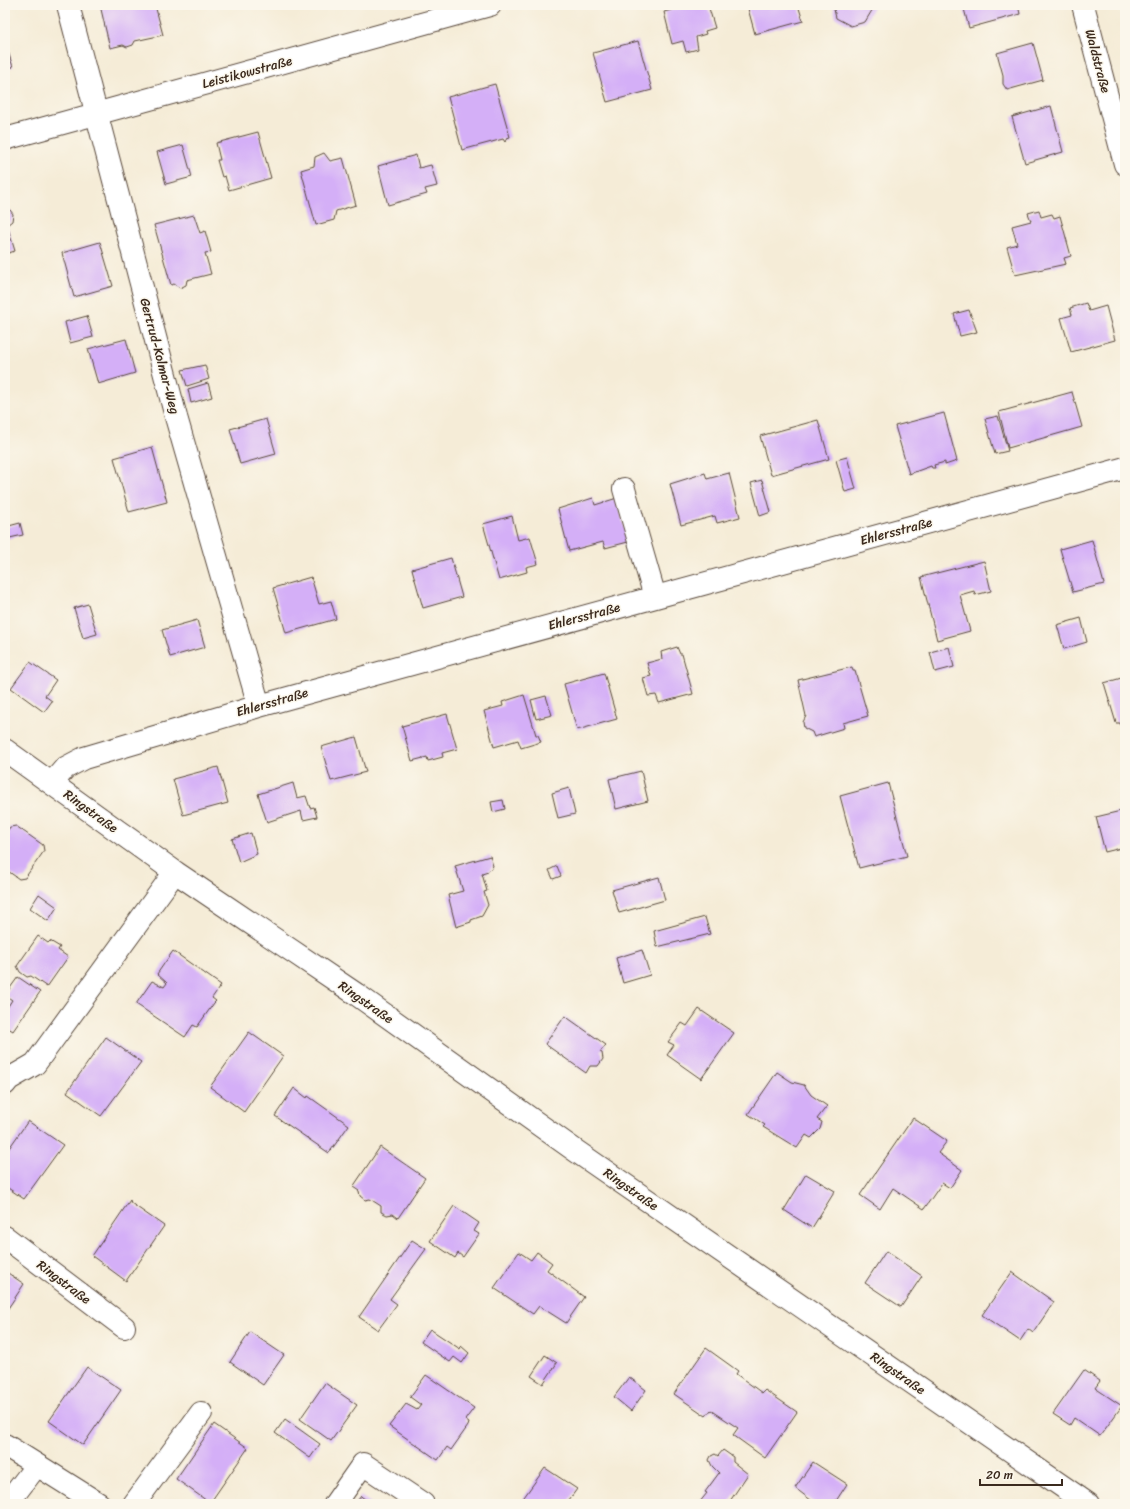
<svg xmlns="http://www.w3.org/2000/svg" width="1130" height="1509" font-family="Sriracha,sans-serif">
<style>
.building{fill:#d4aff7}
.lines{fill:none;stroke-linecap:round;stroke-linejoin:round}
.minor-casing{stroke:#57473a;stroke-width:24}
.minor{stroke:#fff;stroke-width:22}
.labels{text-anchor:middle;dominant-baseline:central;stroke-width:3;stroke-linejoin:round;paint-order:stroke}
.street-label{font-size:13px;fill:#3b2a1e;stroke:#fbf7ec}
</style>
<rect width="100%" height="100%" fill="#fbf7ec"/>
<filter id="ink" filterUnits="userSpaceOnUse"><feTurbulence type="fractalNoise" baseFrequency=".025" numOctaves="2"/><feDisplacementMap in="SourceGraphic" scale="8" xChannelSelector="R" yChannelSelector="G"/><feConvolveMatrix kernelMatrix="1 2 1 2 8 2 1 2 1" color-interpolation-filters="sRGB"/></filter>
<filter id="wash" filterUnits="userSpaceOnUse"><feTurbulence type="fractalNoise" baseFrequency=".012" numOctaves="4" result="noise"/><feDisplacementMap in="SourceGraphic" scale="16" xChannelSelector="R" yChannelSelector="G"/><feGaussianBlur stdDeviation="0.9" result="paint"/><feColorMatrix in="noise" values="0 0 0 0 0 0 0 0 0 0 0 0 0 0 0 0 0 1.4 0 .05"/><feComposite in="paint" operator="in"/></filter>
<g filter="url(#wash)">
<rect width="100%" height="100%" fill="#f5ecd7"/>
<g id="blocks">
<path class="building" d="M 100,5 L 155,5 L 163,35 L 135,41 L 133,45 L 127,47 L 123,45 L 110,48 Z
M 690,5 L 698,5 L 699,6 L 708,5 L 715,28 L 705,31 L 706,34 L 696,37 L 698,49 L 686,52 L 683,41 L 672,44 L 664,12 Z
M 747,5 L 798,5 L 803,21 L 755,34 Z
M 833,5 L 873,5 L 874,7 L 865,22 L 851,26 L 836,18 Z
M 963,5 L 1018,5 L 1020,14 L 969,28 Z
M 638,41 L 652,90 L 607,102 L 593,53 Z
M 5,42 L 13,67 L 5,69 Z
M 1033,43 L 1043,80 L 1007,90 L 1003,84 L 1003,75 L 997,53 Z
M 495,84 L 510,137 L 507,138 L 505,142 L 503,139 L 462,150 L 448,97 Z
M 1051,106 L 1063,152 L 1025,163 L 1012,117 Z
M 258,132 L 271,178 L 229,190 L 225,176 L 222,177 L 217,160 L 220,160 L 216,143 Z
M 183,145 L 192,177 L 166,184 L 157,152 Z
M 324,153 L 330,161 L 343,158 L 356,205 L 336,211 L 334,220 L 316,225 L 301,170 L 314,166 L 315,157 Z
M 416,155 L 419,168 L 431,165 L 437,186 L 425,189 L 427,194 L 388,205 L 378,166 Z
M 5,208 L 10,210 L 13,214 L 12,221 L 7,225 L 15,251 L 5,254 Z
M 1039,210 L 1041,217 L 1052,214 L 1054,218 L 1060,216 L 1071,256 L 1064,258 L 1066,264 L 1015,275 L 1007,247 L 1017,244 L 1012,226 L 1031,221 L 1028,213 Z
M 194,215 L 200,233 L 205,231 L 211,252 L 205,253 L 211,274 L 187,280 L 186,285 L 180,288 L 174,284 L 171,285 L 154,225 Z
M 100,242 L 113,286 L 74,297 L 62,253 Z
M 1086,303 L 1089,311 L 1106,306 L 1115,340 L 1071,352 L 1061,318 L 1072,315 L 1070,308 Z
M 969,310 L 977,332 L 960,336 L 954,314 Z
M 87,316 L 93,337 L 70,343 L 65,322 Z
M 126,339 L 135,373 L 98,384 L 88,349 Z
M 205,365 L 209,379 L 187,386 L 182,370 Z
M 208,383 L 212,397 L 191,403 L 188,389 Z
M 1072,392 L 1082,427 L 1008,448 L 999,412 Z
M 944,413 L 957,461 L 945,465 L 945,462 L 934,465 L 935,468 L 932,468 L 931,466 L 909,474 L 895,426 Z
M 998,416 L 1008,451 L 995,454 L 985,419 Z
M 266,419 L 276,454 L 240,464 L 230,429 Z
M 818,420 L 829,459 L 771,475 L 760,436 Z
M 152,447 L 167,502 L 129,512 L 114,458 Z
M 847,457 L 856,489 L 845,492 L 836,460 Z
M 705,473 L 707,479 L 729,473 L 740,517 L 717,523 L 715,516 L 681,525 L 670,484 Z
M 762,480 L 771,512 L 760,516 L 751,483 Z
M 593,498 L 595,505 L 617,498 L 628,542 L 605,548 L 603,542 L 569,551 L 558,509 Z
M 512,516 L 518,540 L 530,537 L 538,564 L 526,567 L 527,572 L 499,580 L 483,524 Z
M 20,523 L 23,535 L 5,539 L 5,527 Z
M 1092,540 L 1104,584 L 1073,592 L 1060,549 Z
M 451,558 L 462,597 L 423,608 L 412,569 Z
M 984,561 L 991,591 L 975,595 L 974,591 L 960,595 L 970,631 L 937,640 L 921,577 Z
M 311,577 L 319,604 L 331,601 L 336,619 L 286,633 L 273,588 Z
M 88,604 L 97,634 L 83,638 L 74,608 Z
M 1081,618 L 1087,642 L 1064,649 L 1057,625 Z
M 197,620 L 205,647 L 170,657 L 162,630 Z
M 677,647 L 680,654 L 682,654 L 693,694 L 659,703 L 656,695 L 648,696 L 643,678 L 651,676 L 647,663 L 662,659 L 661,652 Z
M 949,647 L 954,667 L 935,672 L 930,652 Z
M 30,662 L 56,680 L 45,696 L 52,701 L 44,712 L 11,688 Z
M 852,667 L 853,671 L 855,671 L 868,716 L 843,723 L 844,728 L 814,737 L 812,732 L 804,728 L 803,722 L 806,716 L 798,680 Z
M 604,673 L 617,719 L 577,730 L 564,684 Z
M 1125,677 L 1125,739 L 1120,723 L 1116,723 L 1104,683 Z
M 524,695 L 536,735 L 538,735 L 541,742 L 521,748 L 518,740 L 494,747 L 484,711 L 503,706 L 502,702 Z
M 546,696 L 552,715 L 536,719 L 531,700 Z
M 447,714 L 457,749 L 442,753 L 443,757 L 428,761 L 427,757 L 412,761 L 402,726 Z
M 356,737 L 366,772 L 331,781 L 321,747 Z
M 218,767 L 228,803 L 183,815 L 173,779 Z
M 641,771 L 648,801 L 616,809 L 609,779 Z
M 293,783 L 297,798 L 306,796 L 310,808 L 314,807 L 317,817 L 303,820 L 301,811 L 267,822 L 258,794 Z
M 888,783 L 907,856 L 859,868 L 840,796 Z
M 569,788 L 575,814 L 558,818 L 552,793 Z
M 503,800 L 505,809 L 493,812 L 491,802 Z
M 1125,810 L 1125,847 L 1105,852 L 1096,817 Z
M 16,826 L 43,845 L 44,851 L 25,878 L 19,879 L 5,869 L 5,834 L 10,827 Z
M 251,833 L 257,854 L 239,862 L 232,839 Z
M 490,856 L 493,866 L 488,872 L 482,874 L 487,891 L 484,892 L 488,905 L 482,916 L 471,920 L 471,922 L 456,927 L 448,895 L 463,891 L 455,866 Z
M 557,866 L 561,876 L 553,879 L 549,870 Z
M 659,877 L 665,900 L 619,913 L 612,890 Z
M 39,894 L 57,907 L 48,921 L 30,908 Z
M 705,917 L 710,934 L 657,947 L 654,931 Z
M 38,936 L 48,943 L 50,941 L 60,947 L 58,950 L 68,957 L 47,987 L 31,976 L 27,977 L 20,972 L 17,966 Z
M 642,950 L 650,975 L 623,983 L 616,958 Z
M 173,951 L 221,985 L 212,998 L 216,1001 L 214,1003 L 197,1027 L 193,1025 L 185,1037 L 136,1004 L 152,981 L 164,987 L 167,983 L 157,974 Z
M 18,977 L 40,992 L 13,1031 L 5,1026 L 5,1011 L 12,1000 L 5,995 Z
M 699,1009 L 734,1033 L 701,1079 L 667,1055 L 674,1045 L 668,1042 L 682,1023 L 687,1026 Z
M 565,1016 L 606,1045 L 600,1052 L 602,1053 L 603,1059 L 598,1066 L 590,1066 L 586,1073 L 545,1044 Z
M 249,1032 L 283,1056 L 244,1112 L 210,1087 Z
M 106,1037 L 141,1062 L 101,1116 L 67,1092 Z
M 777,1072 L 792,1082 L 804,1085 L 811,1095 L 827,1106 L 817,1119 L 822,1122 L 820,1129 L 811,1138 L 806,1135 L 797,1148 L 763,1127 L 765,1125 L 748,1114 Z
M 294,1088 L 307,1098 L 308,1096 L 349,1125 L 329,1153 L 275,1116 Z
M 913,1118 L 947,1141 L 938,1153 L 962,1170 L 950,1188 L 942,1183 L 924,1209 L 893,1188 L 880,1209 L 860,1195 Z
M 28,1121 L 63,1145 L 24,1199 L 5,1186 L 5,1154 Z
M 380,1147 L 425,1178 L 398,1218 L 393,1214 L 387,1215 L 381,1212 L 381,1206 L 370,1199 L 365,1200 L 360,1196 L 359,1191 L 353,1187 Z
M 806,1174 L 835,1191 L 812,1228 L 784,1210 Z
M 130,1200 L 131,1203 L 164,1226 L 126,1281 L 92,1256 Z
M 454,1206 L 479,1223 L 474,1231 L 479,1234 L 463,1257 L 458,1253 L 455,1258 L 430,1241 Z
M 412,1240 L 426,1249 L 390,1299 L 397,1304 L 378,1330 L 359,1317 Z
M 886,1251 L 922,1276 L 901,1307 L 865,1283 Z
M 519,1252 L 531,1260 L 537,1252 L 552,1263 L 547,1270 L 584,1297 L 566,1323 L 539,1306 L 533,1314 L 494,1288 Z
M 5,1271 L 24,1284 L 5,1313 Z
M 1012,1272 L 1054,1302 L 1033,1333 L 1028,1329 L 1020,1341 L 982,1315 Z
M 430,1329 L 460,1349 L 461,1346 L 469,1353 L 462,1363 L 454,1357 L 450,1362 L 421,1342 Z
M 250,1332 L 284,1355 L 263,1385 L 230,1362 Z
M 706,1348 L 738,1371 L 736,1374 L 762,1393 L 765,1390 L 797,1412 L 765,1458 L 733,1435 L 738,1428 L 711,1410 L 706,1416 L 674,1394 Z
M 545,1355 L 557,1363 L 543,1384 L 531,1376 Z
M 87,1367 L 121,1390 L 83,1445 L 49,1421 Z
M 1084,1370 L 1100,1381 L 1095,1388 L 1122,1406 L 1100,1436 L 1074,1418 L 1070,1425 L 1053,1414 Z
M 426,1375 L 474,1408 L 465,1420 L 469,1423 L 468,1426 L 451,1450 L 447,1447 L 438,1460 L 389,1426 L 406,1404 L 417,1410 L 421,1405 L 410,1397 Z
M 629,1377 L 646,1390 L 631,1411 L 614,1397 Z
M 325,1383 L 357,1405 L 331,1441 L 300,1419 Z
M 285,1419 L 320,1444 L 310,1458 L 275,1433 Z
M 214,1424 L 248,1448 L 210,1503 L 176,1479 Z
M 723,1450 L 733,1457 L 733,1462 L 748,1474 L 728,1504 L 701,1504 L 699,1503 L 707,1493 L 705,1492 L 719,1473 L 712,1466 L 709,1460 L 711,1456 L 715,1454 L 718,1456 Z
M 813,1462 L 847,1484 L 834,1504 L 816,1504 L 795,1488 Z
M 545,1468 L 577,1489 L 566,1504 L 519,1504 Z
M 361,1496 L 362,1497 L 372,1504 L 355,1504 Z"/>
</g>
</g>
<g filter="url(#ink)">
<use href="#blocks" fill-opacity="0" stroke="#57473a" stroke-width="1"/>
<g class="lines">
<g class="minor-casing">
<path id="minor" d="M 68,5 L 176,417 L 259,706
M 1083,5 L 1125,164
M 5,139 L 490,5
M 624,489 L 655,597
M 5,750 L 175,872 L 356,994 L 576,1151 L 1088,1504
M 52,783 L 65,768 L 84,758 L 259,706 L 1125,468
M 5,1084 L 9,1079 L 35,1064 L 175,872
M 5,1237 L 124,1327
M 5,1445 L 37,1465 L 7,1504
M 37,1465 L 99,1504
M 134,1504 L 201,1413
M 335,1504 L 363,1464 L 423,1504"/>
</g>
<use href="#minor" class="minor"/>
</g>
</g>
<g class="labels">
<g class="street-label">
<text transform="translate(1098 61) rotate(75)">Waldstraße</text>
<text transform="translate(247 72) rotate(-15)">Leistikowstraße</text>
<text transform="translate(160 356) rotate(75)">Gertrud-Kolmar-Weg</text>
<text transform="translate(896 531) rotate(-15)">Ehlersstraße</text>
<text transform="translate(584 616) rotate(-15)">Ehlersstraße</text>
<text transform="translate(272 702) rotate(-16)">Ehlersstraße</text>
<text transform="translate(91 811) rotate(36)">Ringstraße</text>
<text transform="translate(366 1002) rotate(35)">Ringstraße</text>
<text transform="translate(631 1189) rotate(35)">Ringstraße</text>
<text transform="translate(64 1282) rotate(37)">Ringstraße</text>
<text transform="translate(898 1373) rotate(35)">Ringstraße</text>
</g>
</g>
<rect width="1130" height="1509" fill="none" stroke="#fbf7ec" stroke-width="20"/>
<path d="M980 1479v6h82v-6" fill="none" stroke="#3b2a1e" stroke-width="2"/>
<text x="986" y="1479" font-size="12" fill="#3b2a1e" stroke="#fbf7ec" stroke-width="3" paint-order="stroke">20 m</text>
</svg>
